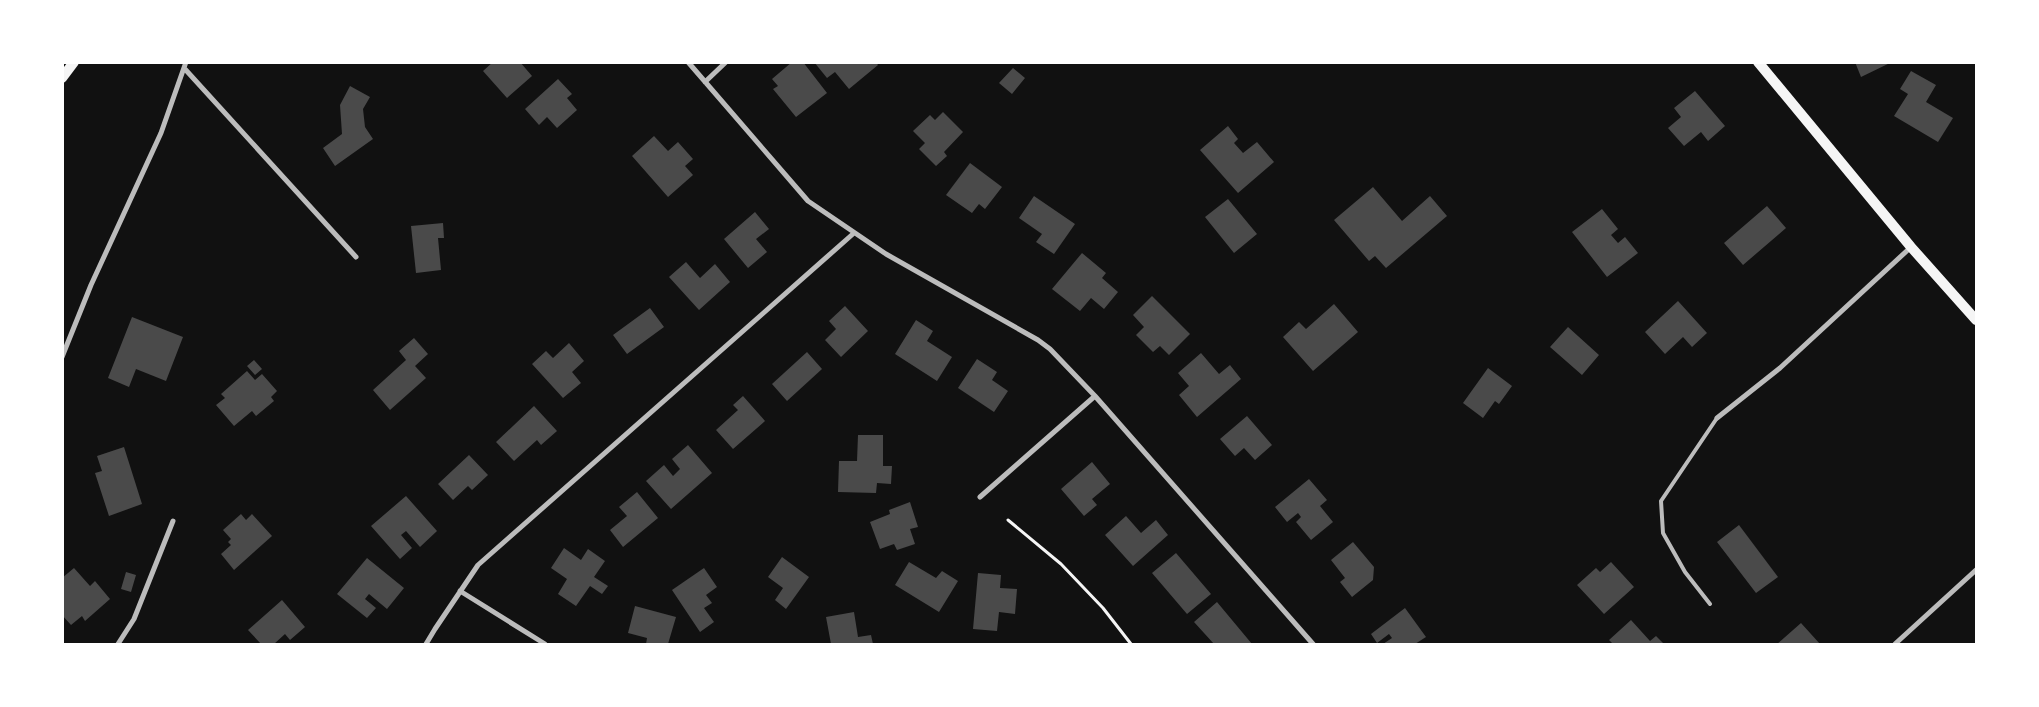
<svg xmlns="http://www.w3.org/2000/svg" width="2039" height="707" font-family="'Fira Sans',sans-serif">
<style>
.building{fill:#4a4a4a}
.lines{fill:none;stroke-linecap:round;stroke-linejoin:round}
.path{stroke:#f5f5f5;stroke-width:3}
.service{stroke:#bcbcbc;stroke-width:4}
.minor{stroke:#bcbcbc;stroke-width:5}
.secondary{stroke:#f5f5f5;stroke-width:10}
</style>
<rect width="100%" height="100%" fill="#111"/>
<path class="building" d="M 493,62 L 520,62 L 532,76 L 507,98 L 483,71 Z
M 792,62 L 803,62 L 827,93 L 796,117 L 773,89 L 778,86 L 772,79 Z
M 814,62 L 876,62 L 878,65 L 849,89 L 835,72 L 827,78 Z
M 1855,62 L 1892,62 L 1861,77 Z
M 1013,68 L 1025,78 L 1012,94 L 999,83 Z
M 1911,71 L 1936,85 L 1926,102 L 1953,118 L 1938,142 L 1894,116 L 1908,94 L 1900,89 Z
M 558,79 L 572,94 L 567,98 L 577,110 L 557,128 L 547,117 L 539,125 L 525,109 Z
M 350,86 L 370,97 L 363,109 L 365,127 L 373,139 L 335,166 L 323,148 L 342,134 L 340,105 Z
M 1695,91 L 1725,126 L 1708,141 L 1701,132 L 1684,146 L 1668,128 L 1681,117 L 1674,108 Z
M 943,112 L 963,132 L 944,152 L 947,156 L 936,166 L 919,149 L 925,143 L 913,131 L 930,115 L 935,120 Z
M 1228,126 L 1238,139 L 1234,143 L 1243,153 L 1257,142 L 1274,162 L 1238,193 L 1200,150 Z
M 654,136 L 668,151 L 678,142 L 693,159 L 685,166 L 693,175 L 668,197 L 632,156 Z
M 970,163 L 1002,187 L 985,209 L 979,204 L 972,213 L 946,195 Z
M 1373,187 L 1402,221 L 1430,196 L 1447,216 L 1386,268 L 1375,256 L 1369,261 L 1334,220 Z
M 1034,196 L 1075,224 L 1054,254 L 1036,242 L 1042,234 L 1019,218 Z
M 1228,199 L 1257,234 L 1234,253 L 1205,217 Z
M 1767,206 L 1786,228 L 1743,265 L 1724,243 Z
M 1602,209 L 1618,229 L 1611,235 L 1618,243 L 1625,237 L 1638,253 L 1607,277 L 1572,232 Z
M 755,212 L 769,229 L 756,239 L 767,252 L 748,268 L 724,239 Z
M 443,223 L 444,238 L 438,238 L 441,270 L 416,273 L 411,226 Z
M 1082,253 L 1106,273 L 1102,278 L 1118,292 L 1104,309 L 1091,298 L 1080,311 L 1052,289 Z
M 686,262 L 700,278 L 715,264 L 730,282 L 699,310 L 669,277 Z
M 1152,296 L 1190,334 L 1169,355 L 1160,346 L 1153,352 L 1136,335 L 1144,327 L 1133,315 Z
M 1678,301 L 1707,333 L 1692,347 L 1683,337 L 1665,354 L 1645,332 Z
M 1334,304 L 1358,332 L 1313,371 L 1283,337 L 1299,322 L 1306,329 Z
M 845,306 L 868,331 L 841,357 L 825,340 L 836,329 L 829,321 Z
M 650,308 L 664,327 L 627,354 L 613,335 Z
M 132,317 L 183,337 L 166,381 L 136,369 L 129,387 L 108,378 Z
M 916,320 L 933,331 L 927,341 L 952,357 L 937,381 L 895,354 Z
M 1568,327 L 1599,355 L 1582,375 L 1550,347 Z
M 414,338 L 428,354 L 415,366 L 426,378 L 390,410 L 373,390 L 406,360 L 399,351 Z
M 569,343 L 584,361 L 572,372 L 581,383 L 563,398 L 532,364 L 546,351 L 553,358 Z
M 807,352 L 822,369 L 787,401 L 772,384 Z
M 1201,353 L 1219,374 L 1230,365 L 1241,379 L 1197,417 L 1179,395 L 1189,386 L 1178,373 Z
M 977,359 L 997,372 L 992,380 L 1008,391 L 994,412 L 958,388 Z
M 254,360 L 262,369 L 255,375 L 247,366 Z
M 1488,368 L 1512,386 L 1499,404 L 1495,401 L 1483,418 L 1463,403 Z
M 247,371 L 255,380 L 262,374 L 277,391 L 271,397 L 274,401 L 256,416 L 252,411 L 234,426 L 216,405 L 225,398 L 221,394 Z
M 743,396 L 765,421 L 733,449 L 716,430 L 738,410 L 733,405 Z
M 534,406 L 557,431 L 541,445 L 537,440 L 514,461 L 496,442 Z
M 1247,416 L 1272,445 L 1255,460 L 1244,448 L 1235,456 L 1220,439 Z
M 858,435 L 883,435 L 883,466 L 892,466 L 891,484 L 877,483 L 876,493 L 838,492 L 839,461 L 857,461 Z
M 688,445 L 712,473 L 671,509 L 646,481 L 664,465 L 673,476 L 680,469 L 672,459 Z
M 124,447 L 142,504 L 109,516 L 95,473 L 102,471 L 97,456 Z
M 469,455 L 488,475 L 472,490 L 468,486 L 453,500 L 438,484 Z
M 1092,462 L 1110,484 L 1092,499 L 1097,505 L 1084,516 L 1061,489 Z
M 1309,479 L 1327,500 L 1320,506 L 1333,522 L 1311,540 L 1296,522 L 1301,517 L 1298,513 L 1287,522 L 1275,507 Z
M 637,492 L 658,518 L 623,547 L 610,530 L 627,516 L 619,507 Z
M 406,496 L 437,531 L 420,547 L 406,531 L 401,535 L 412,548 L 400,559 L 371,526 Z
M 910,502 L 918,527 L 910,529 L 915,544 L 897,550 L 894,544 L 880,549 L 870,522 L 890,514 L 889,510 Z
M 241,514 L 246,520 L 252,514 L 272,536 L 234,570 L 221,554 L 231,545 L 228,542 L 231,539 L 223,530 Z
M 1126,516 L 1141,533 L 1156,520 L 1168,535 L 1133,566 L 1105,535 Z
M 1739,525 L 1778,577 L 1756,593 L 1717,542 Z
M 1353,542 L 1374,567 L 1373,580 L 1352,597 L 1340,582 L 1345,578 L 1331,560 Z
M 564,548 L 581,560 L 588,549 L 605,561 L 594,577 L 608,586 L 602,594 L 590,586 L 576,606 L 558,594 L 567,579 L 551,568 Z
M 1176,553 L 1211,594 L 1187,614 L 1152,573 Z
M 782,557 L 809,577 L 786,609 L 775,600 L 783,588 L 768,577 Z
M 367,558 L 404,588 L 387,609 L 369,594 L 365,599 L 376,608 L 367,618 L 337,594 Z
M 909,562 L 936,578 L 942,571 L 958,581 L 939,612 L 895,585 Z
M 1611,562 L 1634,587 L 1604,614 L 1577,585 L 1596,568 L 1600,572 Z
M 74,568 L 90,586 L 95,581 L 110,599 L 85,621 L 82,616 L 71,625 L 62,615 L 62,578 Z
M 704,568 L 717,587 L 706,595 L 712,603 L 704,608 L 714,622 L 700,632 L 672,590 Z
M 126,572 L 136,575 L 131,592 L 121,589 Z
M 978,573 L 1001,575 L 1000,588 L 1017,589 L 1015,614 L 999,612 L 997,631 L 973,629 Z
M 282,600 L 305,627 L 290,640 L 285,634 L 274,644 L 261,644 L 248,630 Z
M 1217,602 L 1252,644 L 1214,644 L 1194,622 Z
M 635,606 L 676,617 L 668,644 L 646,644 L 647,638 L 628,633 Z
M 1405,608 L 1426,637 L 1415,644 L 1383,644 L 1392,638 L 1389,634 L 1377,643 L 1371,634 Z
M 854,612 L 858,637 L 871,635 L 873,644 L 831,644 L 826,617 Z
M 1631,620 L 1650,641 L 1656,636 L 1664,644 L 1613,644 L 1609,640 Z
M 1801,623 L 1820,644 L 1777,644 Z"/>
<g class="lines">
<path class="path" d="M 1008,520 L 1061,564 L 1103,608 L 1131,644"/>
<path class="service" d="M 1710,604 L 1685,572 L 1663,533 L 1661,501 L 1717,418"/>
<path class="minor" d="M 688,62 L 808,201 L 886,254 L 1038,340 L 1050,349 L 1095,396 L 1313,644
M 184,68 L 356,257
M 705,82 L 726,62
M 62,357 L 91,285 L 161,133 L 186,62
M 1717,418 L 1780,368 L 1911,247
M 980,497 L 1095,396
M 460,591 L 545,644
M 118,644 L 134,619 L 173,521
M 426,644 L 435,629 L 478,565 L 854,233
M 1895,644 L 1976,570"/>
<path class="secondary" d="M 1758,62 L 1911,247 L 1976,320
M 62,78 L 74,62"/>
</g>
<rect width="2039" height="707" fill="none" stroke="#ffffff" stroke-width="128"/>
</svg>
